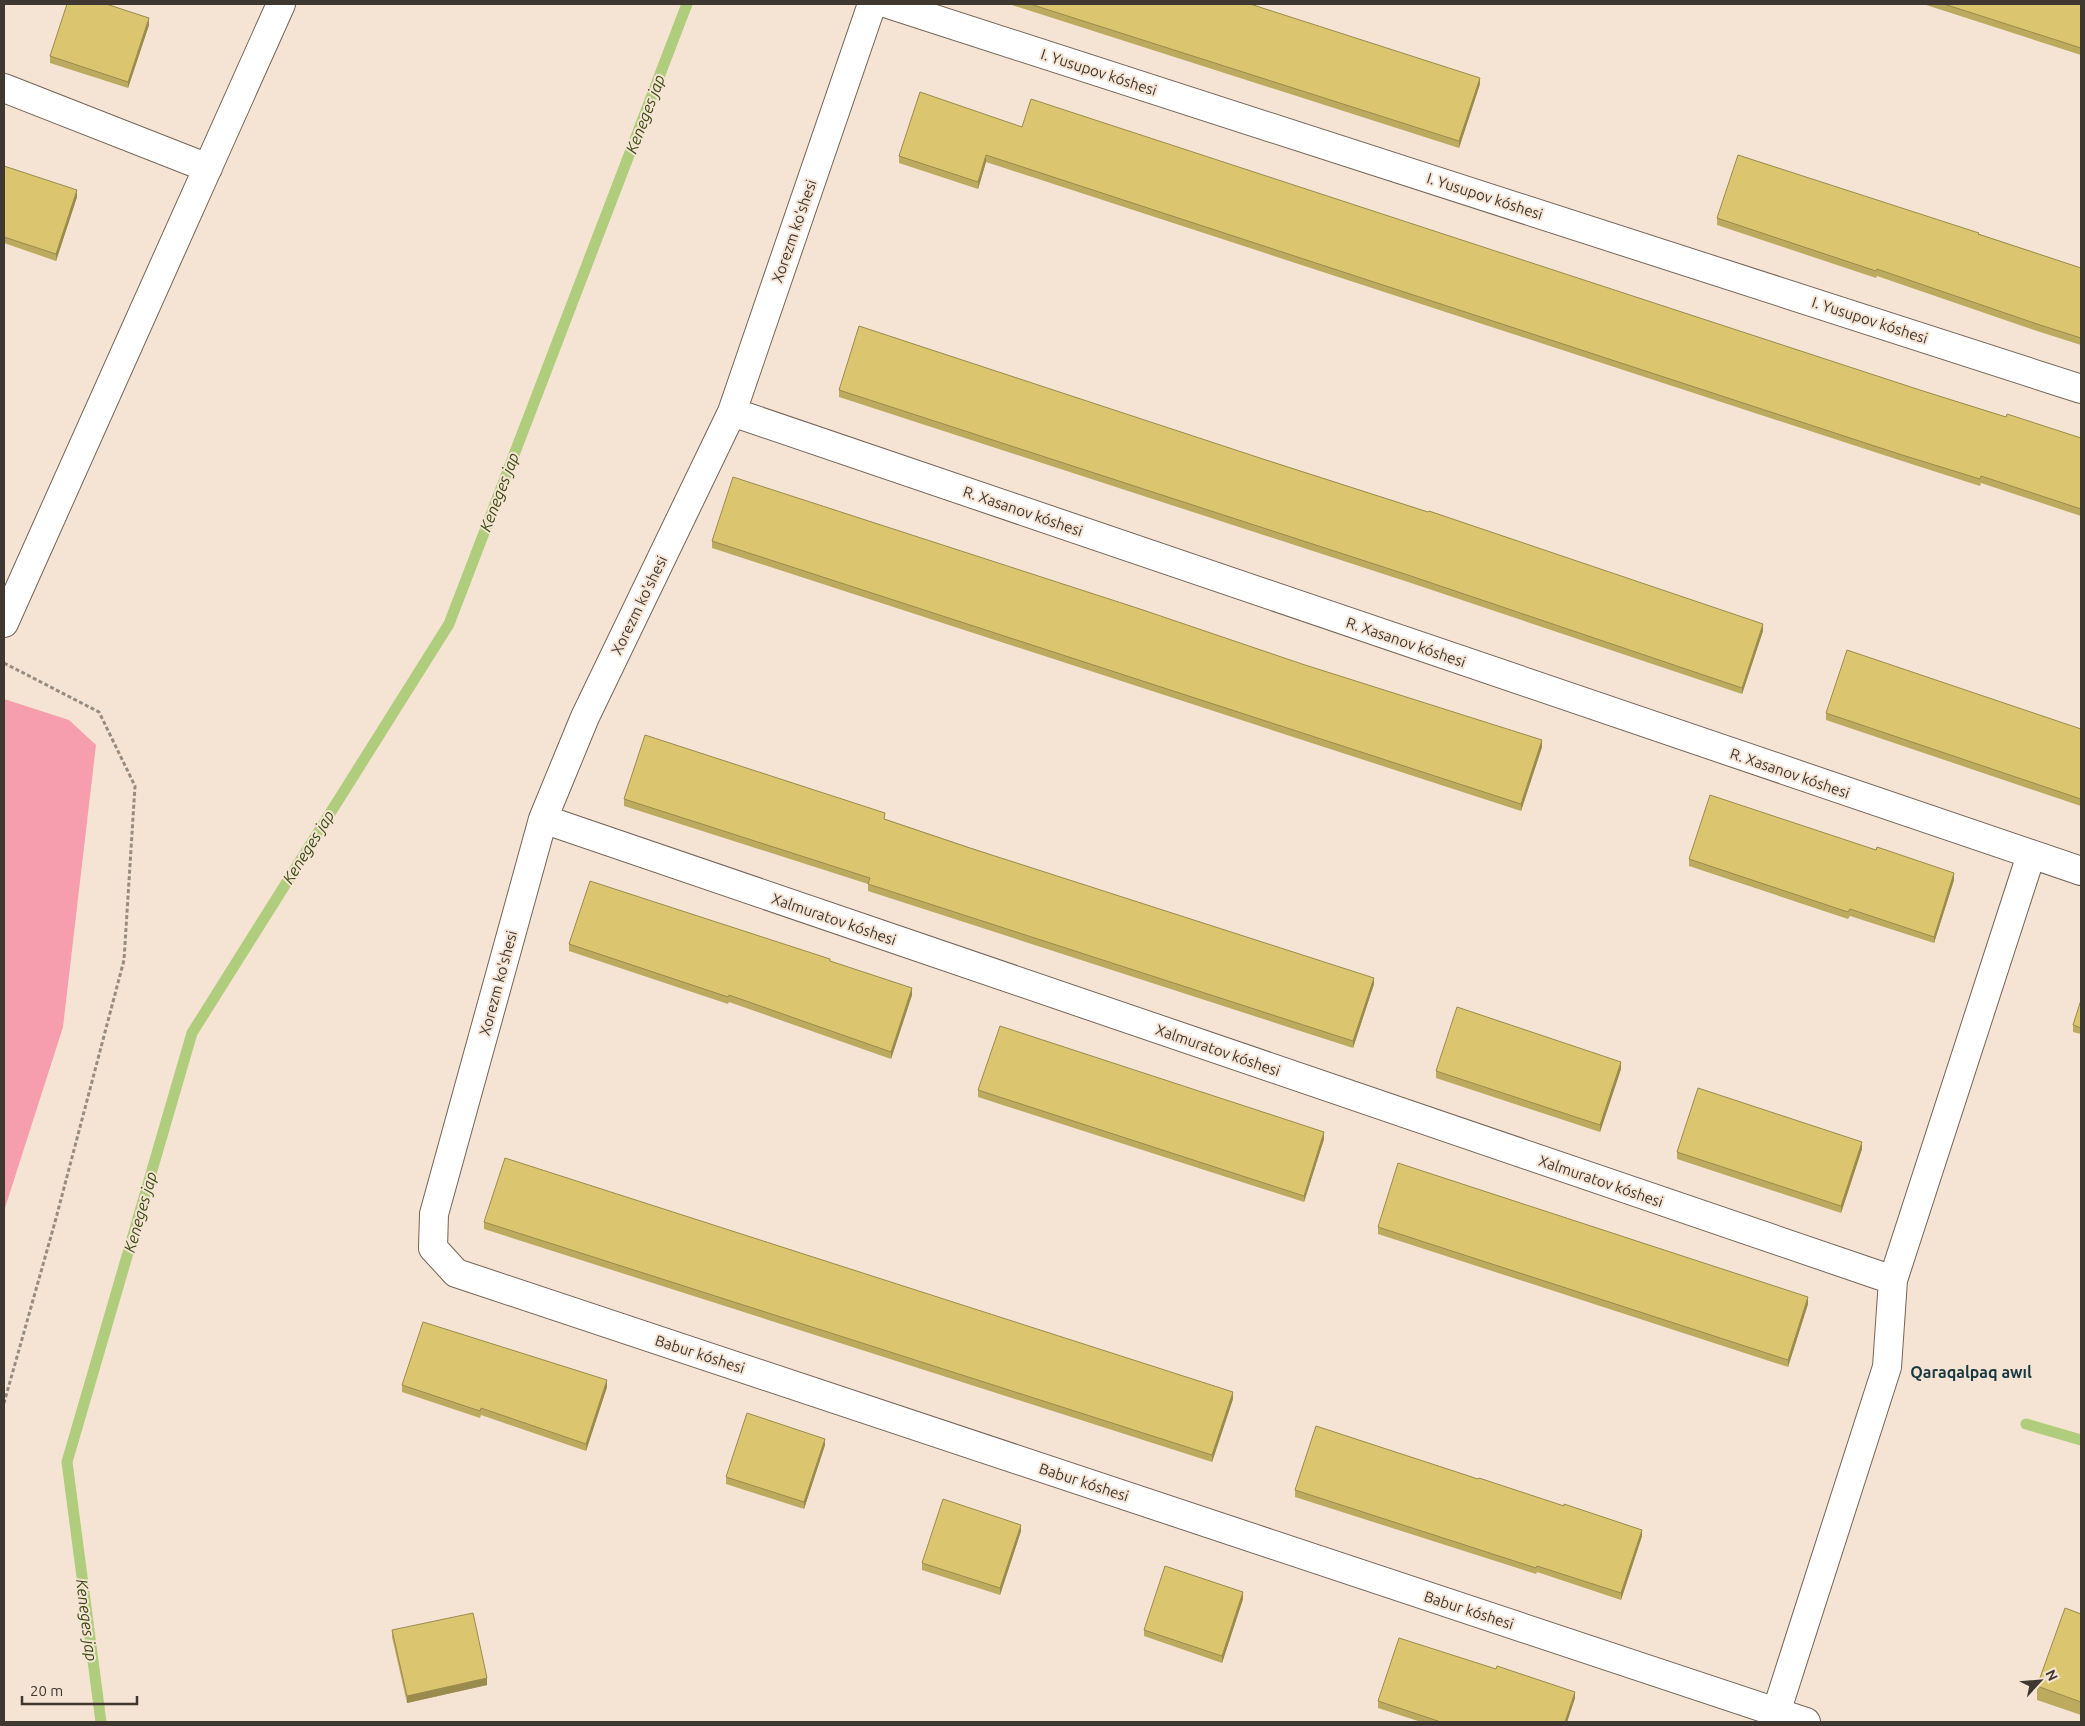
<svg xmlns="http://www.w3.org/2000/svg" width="2085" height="1726" font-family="Ubuntu,sans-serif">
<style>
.green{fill:#f69eae}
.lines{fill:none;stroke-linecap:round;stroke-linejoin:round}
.stream{stroke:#afcd7c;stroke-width:11}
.minor-casing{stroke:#746557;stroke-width:30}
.path{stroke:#978c81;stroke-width:3;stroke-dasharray:4 2.5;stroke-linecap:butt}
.minor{stroke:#fff;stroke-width:28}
.wall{fill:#bcaa5f}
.shaded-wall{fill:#998b4e}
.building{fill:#dbc66f;stroke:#998b4e}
.labels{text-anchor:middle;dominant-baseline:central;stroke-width:4;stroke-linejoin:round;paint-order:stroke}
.street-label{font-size:15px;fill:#3e3831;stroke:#f5e4d4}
.water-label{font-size:16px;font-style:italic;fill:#394a11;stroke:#f5e4d4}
.neighbourhood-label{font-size:16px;font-weight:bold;fill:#183940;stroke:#f5e4d4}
</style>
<rect width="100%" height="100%" fill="#f5e4d4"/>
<path class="green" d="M 4,699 L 69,720 L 96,745 L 63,1027 L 4,1211 Z"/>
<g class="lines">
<path class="stream" d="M 2026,1424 L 2081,1440
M 101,1722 L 67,1462 L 192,1033 L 449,624 L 687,4"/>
<g class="minor-casing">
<path id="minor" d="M 872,4 L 732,412 L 585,717 L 543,819 L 434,1214 L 433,1248 L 456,1273 L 1806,1722
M 888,4 L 2081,389
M 4,88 L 208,168
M 732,412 L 2081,871
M 4,623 L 281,4
M 543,819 L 1893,1280
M 1773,1722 L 1887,1367 L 1893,1280 L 2031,855"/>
</g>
<path class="path" d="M 4,663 L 99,712 L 135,786 L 124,960 L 55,1222 L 4,1403"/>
<use href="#minor" class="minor"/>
</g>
<path class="wall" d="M 1009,4 L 1250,4 L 1480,84 L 1459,148 Z
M 1923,4 L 2081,4 L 2081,55 Z
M 149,25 L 128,88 L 50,63 L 50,56 Z
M 1022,127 L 1923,391 L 2006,417 L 2081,438 L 2081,516 L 1981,483 L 1980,486 L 1899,460 L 986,162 L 978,189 L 899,163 L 899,156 Z
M 4,166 L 77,197 L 56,261 L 4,243 Z
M 1717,218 L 1979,234 L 2081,268 L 2081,345 L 2037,331 L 1877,276 L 1876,278 L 1717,225 Z
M 839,390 L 1266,460 L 1428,512 L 1763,631 L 1742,694 L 1405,581 L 839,397 Z
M 712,541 L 1542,747 L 1521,811 L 712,548 Z
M 1826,713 L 2081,729 L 2081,806 L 1826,720 Z
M 624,799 L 885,819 L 1374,984 L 1353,1048 L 868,891 L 868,884 L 624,806 Z
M 1689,859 L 1954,880 L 1934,943 L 1850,916 L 1848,919 L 1689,866 Z
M 569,944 L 830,961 L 912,995 L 891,1059 L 729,1002 L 728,1004 L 569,951 Z
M 2081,1000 L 2081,1034 L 2073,1032 L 2073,1025 Z
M 1621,1069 L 1600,1132 L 1436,1078 L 1436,1071 Z
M 978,1090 L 1324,1139 L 1304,1202 L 978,1097 Z
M 1862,1149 L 1841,1213 L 1677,1159 L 1677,1152 Z
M 484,1222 L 1233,1399 L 1212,1462 L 484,1229 Z
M 1378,1227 L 1808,1304 L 1788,1367 L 1378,1234 Z
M 402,1385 L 607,1387 L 586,1451 L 481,1415 L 480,1418 L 402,1392 Z
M 825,1445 L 804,1509 L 726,1484 L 726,1477 Z
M 1295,1490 L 1642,1536 L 1621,1600 L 1537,1572 L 1536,1574 L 1295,1497 Z
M 1021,1531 L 1000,1595 L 922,1570 L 922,1563 Z
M 1243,1599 L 1222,1663 L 1144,1636 L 1144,1630 Z
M 2081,1614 L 2081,1715 L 2037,1700 L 2037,1686 Z
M 392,1630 L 487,1685 L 407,1703 L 392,1637 Z
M 1575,1698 L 1567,1722 L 1421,1722 L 1378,1708 L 1378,1701 Z"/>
<path class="shaded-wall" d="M 149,18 L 149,25 L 128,88 L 128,82 Z
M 1480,78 L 1480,84 L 1459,148 L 1459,141 Z
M 986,155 L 986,162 L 978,189 L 978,182 Z
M 77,190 L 77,197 L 56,261 L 56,254 Z
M 1763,624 L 1763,631 L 1742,694 L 1742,688 Z
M 1542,740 L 1542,747 L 1521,811 L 1521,804 Z
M 1954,873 L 1954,880 L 1934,943 L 1934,937 Z
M 1374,978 L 1374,984 L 1353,1048 L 1353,1041 Z
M 912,988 L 912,995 L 891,1059 L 891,1052 Z
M 1621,1062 L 1621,1069 L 1600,1132 L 1600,1125 Z
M 1324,1132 L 1324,1139 L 1304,1202 L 1304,1196 Z
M 1862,1142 L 1862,1149 L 1841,1213 L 1841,1206 Z
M 1808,1297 L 1808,1304 L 1788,1367 L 1788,1360 Z
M 607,1380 L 607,1387 L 586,1451 L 586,1444 Z
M 1233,1392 L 1233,1399 L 1212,1462 L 1212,1455 Z
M 825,1439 L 825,1445 L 804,1509 L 804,1502 Z
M 1021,1525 L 1021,1531 L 1000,1595 L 1000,1588 Z
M 1642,1530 L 1642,1536 L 1621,1600 L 1621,1593 Z
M 1243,1592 L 1243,1599 L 1222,1663 L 1222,1656 Z
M 487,1678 L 487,1685 L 407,1703 L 407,1696 Z
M 1575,1692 L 1575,1698 L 1567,1722 L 1565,1722 Z"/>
<path class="building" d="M 67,4 L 106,4 L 149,18 L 128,82 L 50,56 Z
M 1030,4 L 1250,4 L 1480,78 L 1459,141 Z
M 1944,4 L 2081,4 L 2081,48 Z
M 920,92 L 1022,127 L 1031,99 L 1923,391 L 2006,417 L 2007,414 L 2081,438 L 2081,509 L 1981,476 L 1980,479 L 1899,454 L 986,155 L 978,182 L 899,156 Z
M 1738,155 L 1979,233 L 1978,234 L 2081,268 L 2081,338 L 2037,324 L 1877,269 L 1876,271 L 1717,218 Z
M 4,166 L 77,190 L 56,254 L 4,237 Z
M 859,326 L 1266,460 L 1428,512 L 1429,511 L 1763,624 L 1742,688 L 1405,574 L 839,390 Z
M 733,477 L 1140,609 L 1302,664 L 1542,740 L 1521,804 L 712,541 Z
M 1847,650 L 2081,729 L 2081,799 L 1826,713 Z
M 645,735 L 885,813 L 884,819 L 970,848 L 1374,978 L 1353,1041 L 868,884 L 870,878 L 624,799 Z
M 1710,795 L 1876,850 L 1877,847 L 1954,873 L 1934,937 L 1850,909 L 1848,912 L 1689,859 Z
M 590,881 L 830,959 L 830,961 L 912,988 L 891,1052 L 729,995 L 728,997 L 569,944 Z
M 2081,1000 L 2081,1028 L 2073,1025 Z
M 1457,1007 L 1621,1062 L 1600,1125 L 1436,1071 Z
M 1000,1026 L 1324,1132 L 1304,1196 L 978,1090 Z
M 1698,1088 L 1862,1142 L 1841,1206 L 1677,1152 Z
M 505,1158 L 1233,1392 L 1212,1455 L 484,1222 Z
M 1398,1163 L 1808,1297 L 1788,1360 L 1378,1227 Z
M 423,1322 L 607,1380 L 586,1444 L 481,1408 L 480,1411 L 402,1385 Z
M 747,1413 L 825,1439 L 804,1502 L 726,1477 Z
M 1316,1426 L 1478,1479 L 1479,1478 L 1564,1506 L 1564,1504 L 1642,1530 L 1621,1593 L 1537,1566 L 1536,1568 L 1295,1490 Z
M 943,1499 L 1021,1525 L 1000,1588 L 922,1563 Z
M 1165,1566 L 1243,1592 L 1222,1656 L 1144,1630 Z
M 2065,1608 L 2081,1614 L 2081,1702 L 2037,1686 Z
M 473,1613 L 487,1678 L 407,1696 L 392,1630 Z
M 1399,1638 L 1496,1669 L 1497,1666 L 1575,1692 L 1565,1722 L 1441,1722 L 1378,1701 Z"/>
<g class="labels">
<g class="street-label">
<text transform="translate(1099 72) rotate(18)">I. Yusupov kóshesi</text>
<text transform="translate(1485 196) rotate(18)">I. Yusupov kóshesi</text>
<text transform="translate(794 231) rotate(-71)">Xorezm ko'shesi</text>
<text transform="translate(1870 320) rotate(18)">I. Yusupov kóshesi</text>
<text transform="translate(1023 511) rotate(19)">R. Xasanov kóshesi</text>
<text transform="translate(639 605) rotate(-64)">Xorezm ko'shesi</text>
<text transform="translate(1406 642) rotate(19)">R. Xasanov kóshesi</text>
<text transform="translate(1790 773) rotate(19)">R. Xasanov kóshesi</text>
<text transform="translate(834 919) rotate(19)">Xalmuratov kóshesi</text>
<text transform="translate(498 983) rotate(-75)">Xorezm ko'shesi</text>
<text transform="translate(1218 1050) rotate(19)">Xalmuratov kóshesi</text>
<text transform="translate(1601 1181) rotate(19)">Xalmuratov kóshesi</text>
<text transform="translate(700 1354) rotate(18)">Babur kóshesi</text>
<text transform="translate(1084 1482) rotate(18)">Babur kóshesi</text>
<text transform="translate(1469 1610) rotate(18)">Babur kóshesi</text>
</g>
<g class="water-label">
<text transform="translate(645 114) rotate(-69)">Keneges jap</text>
<text transform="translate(499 492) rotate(-69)">Keneges jap</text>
<text transform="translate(308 847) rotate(-58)">Keneges jap</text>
<text transform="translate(140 1212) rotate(-74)">Keneges jap</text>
<text transform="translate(87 1620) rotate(83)">Keneges jap</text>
</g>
<g class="neighbourhood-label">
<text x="1971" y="1372">Qaraqalpaq awıl</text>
</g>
</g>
<rect width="2085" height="1726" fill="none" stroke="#3e3831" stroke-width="10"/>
<g transform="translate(2040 1681) rotate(64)" stroke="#f5e4d4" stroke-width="4" paint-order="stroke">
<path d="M0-4L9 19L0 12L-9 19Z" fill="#3e3831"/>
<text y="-8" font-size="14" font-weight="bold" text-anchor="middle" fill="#3e3831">N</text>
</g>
<path d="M22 1696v8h115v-8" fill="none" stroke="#3e3831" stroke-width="2.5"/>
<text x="30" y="1696" font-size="15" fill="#3e3831" stroke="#f5e4d4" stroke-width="4" paint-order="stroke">20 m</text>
</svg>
